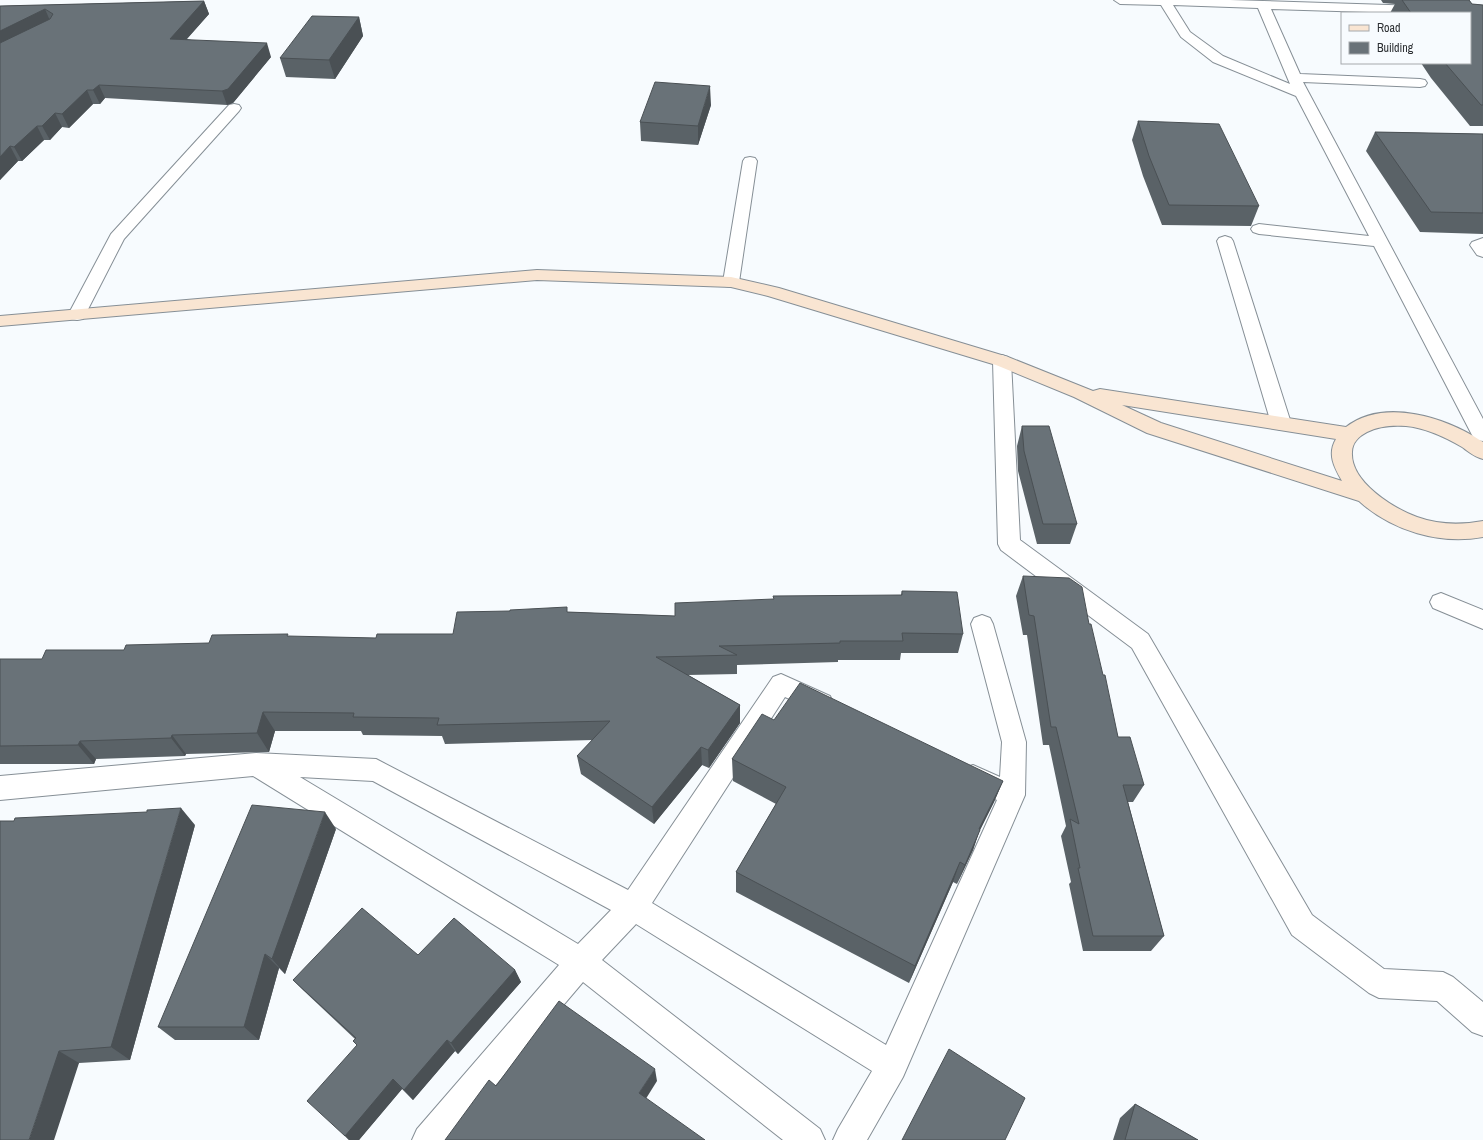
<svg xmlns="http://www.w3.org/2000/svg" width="1483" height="1140" font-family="'Archivo Narrow',sans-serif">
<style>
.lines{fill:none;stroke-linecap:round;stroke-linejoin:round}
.lane-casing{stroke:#868f96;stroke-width:2}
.street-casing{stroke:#868f96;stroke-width:2}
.secondary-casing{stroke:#868f96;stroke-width:2}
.lane{fill:#fff;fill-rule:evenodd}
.street{fill:#fff;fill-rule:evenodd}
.secondary{fill:#f9e5d2;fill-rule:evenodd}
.wall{fill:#5a6267}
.shaded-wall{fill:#4a5054}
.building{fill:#697278;stroke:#4a5054}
</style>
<rect width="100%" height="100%" fill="#f7fbfe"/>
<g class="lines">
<g class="lane-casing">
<path id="lane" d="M 1114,0 L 1230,0 L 1483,8 L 1483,16 L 1470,15 L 1470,13 L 1402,13 L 1271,9 L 1300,74 L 1420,79 L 1425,80 L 1427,83 L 1425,86 L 1420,87 L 1303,82 L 1483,419 L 1483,441 L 1475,440 L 1472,435 L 1374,246 L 1259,234 L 1253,232 L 1251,229 L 1253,226 L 1259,224 L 1369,236 L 1296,96 L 1213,62 L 1181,37 L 1161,5 L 1120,4 ZM 1173,5 L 1258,8 L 1290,84 L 1223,56 L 1190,32 Z
M 234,104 L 239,105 L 241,108 L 239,111 L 124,239 L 83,319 L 77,320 L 71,319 L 68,315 L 111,234 L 229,105 Z
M 750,157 L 755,158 L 757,161 L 739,282 L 737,286 L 731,287 L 725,286 L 723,282 L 743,161 L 745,158 Z
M 1225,236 L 1231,238 L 1233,241 L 1291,423 L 1288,428 L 1281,430 L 1274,428 L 1271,423 L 1217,241 L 1219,238 Z
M 1483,238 L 1483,257 L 1477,255 L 1470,245 L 1472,242 Z
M 1002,355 L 1008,357 L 1011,361 L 1020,540 L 1148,634 L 1312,915 L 1384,969 L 1443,972 L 1453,977 L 1483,1002 L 1483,1036 L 1472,1032 L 1437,1001 L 1379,998 L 1369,993 L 1292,935 L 1132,648 L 1001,550 L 998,544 L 993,361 L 996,357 Z
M 1441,593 L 1483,610 L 1483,629 L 1433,608 L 1430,602 L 1433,596 Z"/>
</g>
<g class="street-casing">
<path id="street" d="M 982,615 L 990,618 L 993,624 L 1026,742 L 1025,795 L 903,1077 L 867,1140 L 833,1140 L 838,1129 L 872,1071 L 636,924 L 602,960 L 820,1129 L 825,1140 L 783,1140 L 583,982 L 449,1140 L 412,1140 L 417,1129 L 559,965 L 253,776 L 0,800 L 0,776 L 256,753 L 376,759 L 628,890 L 773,677 L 781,674 L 830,696 L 833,703 L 830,710 L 821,713 L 785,697 L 652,903 L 886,1045 L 997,800 L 964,784 L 960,776 L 964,768 L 973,765 L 1000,777 L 1002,742 L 971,624 L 974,618 ZM 300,777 L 373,781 L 611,910 L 578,944 Z"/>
</g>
<g class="secondary-casing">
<path id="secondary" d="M 537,270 L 731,277 L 779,288 L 1008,357 L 1093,391 L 1100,389 L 1346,427 C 1385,397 1447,418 1483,442 L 1483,459 C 1475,457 1469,452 1462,447 C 1445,437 1426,428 1406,426 C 1392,425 1379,426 1367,432 C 1359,436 1352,443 1352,452 C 1350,482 1393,508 1417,517 C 1439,525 1461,525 1483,521 L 1483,537 C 1440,545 1392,531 1359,501 L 1147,433 L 1074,397 L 996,365 L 768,296 L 731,287 L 537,280 L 0,326 L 0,316 ZM 1122,405 L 1336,439 C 1327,454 1334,467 1342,481 L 1161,423 Z"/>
</g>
<use href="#lane" class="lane"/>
<use href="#street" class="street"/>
<use href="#secondary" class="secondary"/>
</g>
<path class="wall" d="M 1381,0 L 1469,0 L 1472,4 L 1483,5 L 1483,126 L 1470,126 L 1431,78 L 1421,63 L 1470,63 L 1411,13 L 1390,13 L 1395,4 L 1383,3 Z
M 204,1 L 209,14 L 187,39 L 271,57 L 233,103 L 227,105 L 105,98 L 100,104 L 93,104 L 69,128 L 62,127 L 50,140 L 44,140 L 22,161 L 18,161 L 0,180 L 0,6 Z
M 359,17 L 363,36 L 335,79 L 286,77 L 280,58 Z
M 711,105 L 698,145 L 641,141 L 640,122 Z
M 1138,121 L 1259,206 L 1251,226 L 1162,225 L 1143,176 L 1132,140 Z
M 1375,132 L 1483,134 L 1483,234 L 1420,232 L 1366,151 Z
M 1022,426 L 1077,524 L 1070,544 L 1037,544 L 1018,471 L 1017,446 Z
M 1023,576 L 1089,624 L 1118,737 L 1144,785 L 1133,802 L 1128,802 L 1164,936 L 1151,951 L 1083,951 L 1069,884 L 1071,882 L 1061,836 L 1066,826 L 1049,745 L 1043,745 L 1027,635 L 1023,635 L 1016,596 Z
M 902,591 L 963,634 L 958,653 L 901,653 L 900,660 L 838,660 L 838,662 L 737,665 L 737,674 L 688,675 L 740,705 L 740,723 L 709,768 L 702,765 L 654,824 L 581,774 L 577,756 L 593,740 L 445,744 L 442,736 L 363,735 L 361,731 L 275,731 L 269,752 L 186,754 L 185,756 L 96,759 L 94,764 L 0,764 L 0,659 L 42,659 L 124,650 L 290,637 L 376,638 L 453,634 L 568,612 L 675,616 L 901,595 Z
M 774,720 L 1003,781 L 994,802 L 979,832 L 973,850 L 957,884 L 953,882 L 909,983 L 736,892 L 736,872 L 776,804 L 733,781 L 732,759 Z
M 195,825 L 130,1060 L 79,1063 L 0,1140 Z
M 336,829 L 285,974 L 279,968 L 259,1040 L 175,1040 L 158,1027 Z
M 418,955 L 515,970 L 521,982 L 458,1054 L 455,1051 L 413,1100 L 402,1089 L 359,1140 L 349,1140 L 345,1136 L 357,1045 L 353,1041 L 355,1039 L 304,991 L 293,980 Z
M 1135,1104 L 1198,1140 L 1113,1140 L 1120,1118 Z"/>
<path class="shaded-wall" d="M 204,1 L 209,14 L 175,52 L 170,39 Z
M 45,9 L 51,23 L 0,48 L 0,31 Z
M 359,17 L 363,36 L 335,79 L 329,60 Z
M 267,43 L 271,57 L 233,103 L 227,105 L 222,91 Z
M 99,85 L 105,98 L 100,104 L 93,90 Z
M 710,86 L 711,105 L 698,145 L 698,126 Z
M 87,90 L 93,104 L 69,128 L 62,114 Z
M 55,113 L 62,127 L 50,140 L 42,126 Z
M 37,126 L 44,140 L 22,161 L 14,147 Z
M 10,146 L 18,161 L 0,180 L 0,157 Z
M 740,705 L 740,723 L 709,768 L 708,750 Z
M 263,712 L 275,731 L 269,752 L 257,733 Z
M 172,735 L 186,754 L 185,756 L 171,738 Z
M 80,741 L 96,759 L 94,764 L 78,745 Z
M 701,747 L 702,765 L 654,824 L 652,807 Z
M 1003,781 L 994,802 L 979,832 L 973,850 L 957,884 L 979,829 Z
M 181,808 L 195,825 L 130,1060 L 111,1047 Z
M 325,812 L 336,829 L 285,974 L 272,959 Z
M 960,862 L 953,882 L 909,983 L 915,966 Z
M 265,954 L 279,968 L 259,1040 L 244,1027 Z
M 515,970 L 521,982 L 458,1054 L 451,1043 Z
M 447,1040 L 455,1051 L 413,1100 L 404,1090 Z
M 59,1051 L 79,1063 L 54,1140 L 29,1140 Z
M 655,1069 L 657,1081 L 642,1105 L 639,1093 Z
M 393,1079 L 402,1089 L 359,1140 L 349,1140 L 345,1136 Z"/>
<path class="building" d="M 1402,0 L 1469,0 L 1472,4 L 1483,5 L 1483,105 L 1481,105 L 1445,63 L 1470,63 L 1470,13 L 1411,13 Z
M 204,1 L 170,39 L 267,43 L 228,89 L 222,91 L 99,85 L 93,90 L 87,90 L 62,114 L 55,113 L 42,126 L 37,126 L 14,147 L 10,146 L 0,157 L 0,43 L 50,19 L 53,14 L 45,9 L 0,31 L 0,6 Z
M 312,16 L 359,17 L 329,60 L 280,58 Z
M 655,82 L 710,86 L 698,126 L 640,122 Z
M 1138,121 L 1219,124 L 1259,206 L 1169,205 L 1149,156 Z
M 1375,132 L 1483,134 L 1483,213 L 1431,212 Z
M 1022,426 L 1049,426 L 1077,524 L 1043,524 L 1024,451 Z
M 1023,576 L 1069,578 L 1082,587 L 1089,624 L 1091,624 L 1103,675 L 1105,675 L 1118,737 L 1130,737 L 1144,785 L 1123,785 L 1164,936 L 1093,936 L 1078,868 L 1080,868 L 1070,819 L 1079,824 L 1056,727 L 1051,727 L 1034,616 L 1029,615 Z
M 902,591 L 957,592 L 963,634 L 902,633 L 903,641 L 840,641 L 840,643 L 719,646 L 737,655 L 656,657 L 740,705 L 708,750 L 701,747 L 652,807 L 577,756 L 610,721 L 437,725 L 439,718 L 353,717 L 354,713 L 263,712 L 257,733 L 172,735 L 171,738 L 80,741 L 78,745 L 0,746 L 0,659 L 42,659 L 46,650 L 124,650 L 126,645 L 209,643 L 212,635 L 288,634 L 287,636 L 376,638 L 377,634 L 453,634 L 457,612 L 510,611 L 510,610 L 567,607 L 567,612 L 675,616 L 675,603 L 774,599 L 773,596 L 902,595 Z
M 800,683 L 1003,781 L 979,829 L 980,830 L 965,865 L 960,862 L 915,966 L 736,872 L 786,787 L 732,759 L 762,714 L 774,720 Z
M 252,805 L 325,812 L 272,959 L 265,954 L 244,1027 L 158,1027 Z
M 181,808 L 111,1047 L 59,1051 L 29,1140 L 0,1140 L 0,821 L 14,821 L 15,818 L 147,812 L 147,810 Z
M 362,908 L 418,955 L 454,918 L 515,970 L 451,1043 L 447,1040 L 404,1090 L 393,1079 L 345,1136 L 307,1101 L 357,1045 L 353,1041 L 356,1038 L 293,980 Z
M 559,1001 L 655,1069 L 639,1093 L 705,1140 L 445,1140 L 489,1080 L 496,1086 Z
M 949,1049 L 1025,1098 L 1005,1140 L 902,1140 Z
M 1135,1104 L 1198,1140 L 1125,1140 Z"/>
<rect x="1341" y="12" width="130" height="52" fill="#f7fbfe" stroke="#a6a9ac"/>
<rect x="1349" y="25" width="20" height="6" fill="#f9e5d2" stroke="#a6a9ac"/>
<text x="1377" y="32" font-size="12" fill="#2c2f32">Road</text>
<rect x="1349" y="42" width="20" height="12" fill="#697278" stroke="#a6a9ac"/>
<text x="1377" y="52" font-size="12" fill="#2c2f32">Building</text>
</svg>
